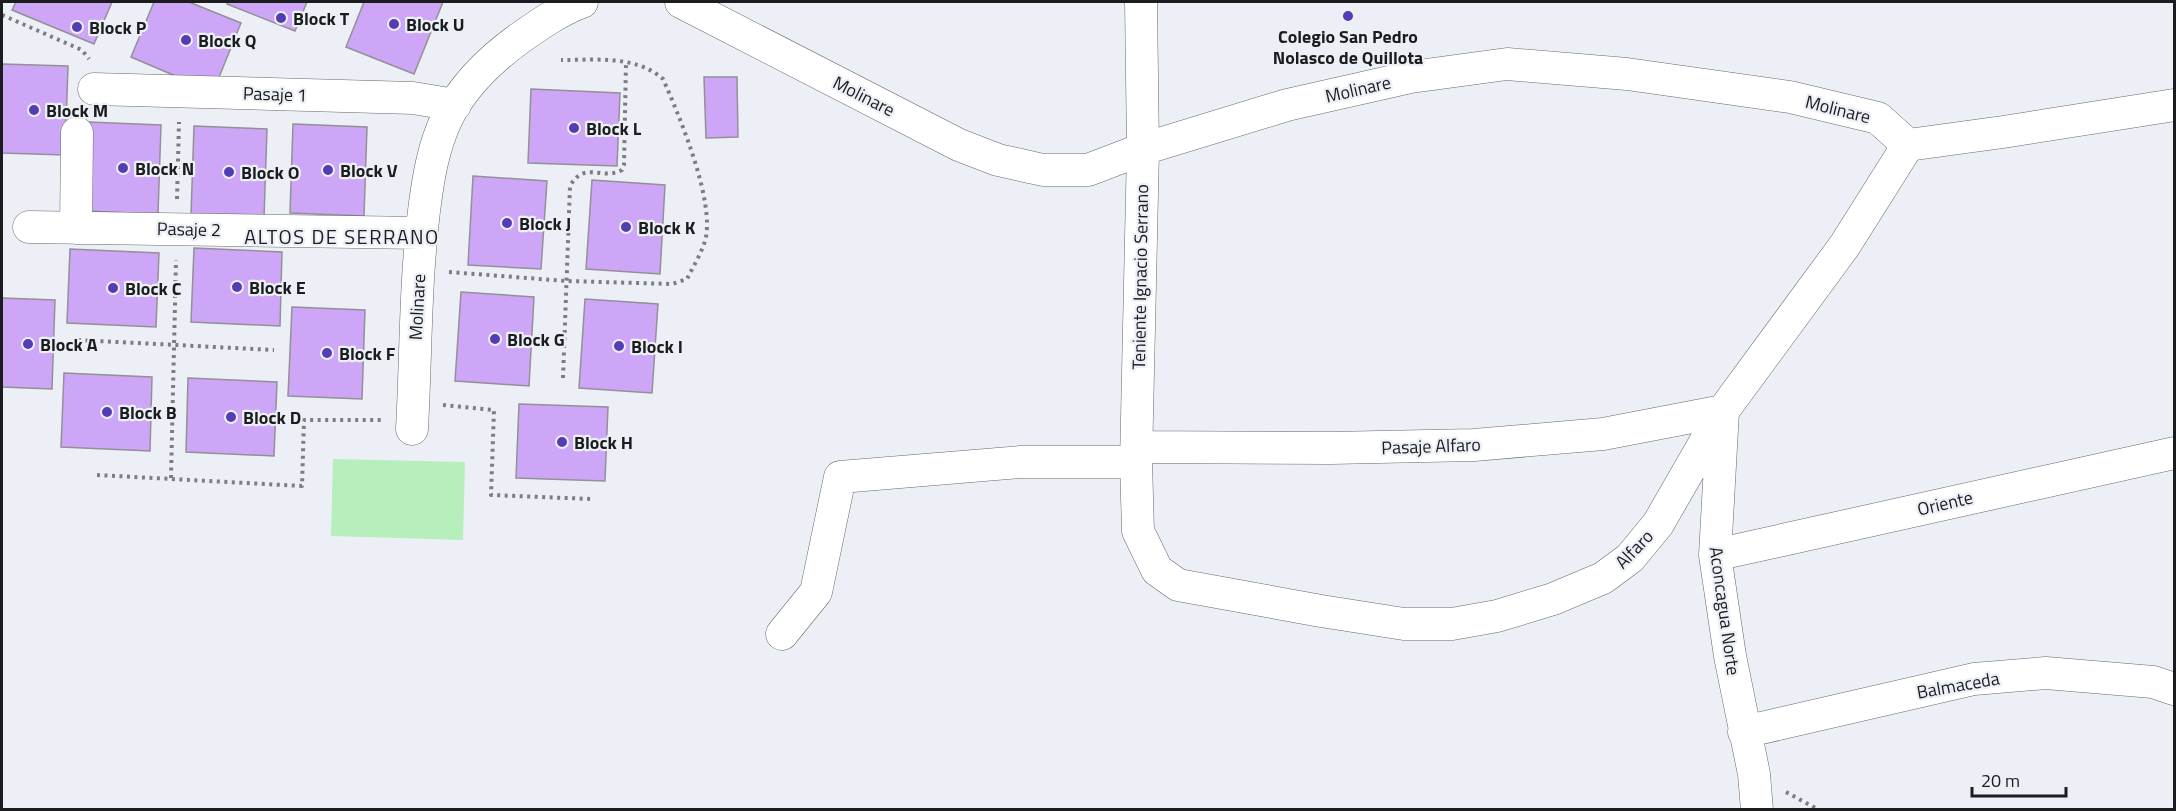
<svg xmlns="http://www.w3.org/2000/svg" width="2176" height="811" font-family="'Titillium Web',sans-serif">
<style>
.green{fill:#b6efbb}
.building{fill:#cda6f7;stroke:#939096;stroke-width:1.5}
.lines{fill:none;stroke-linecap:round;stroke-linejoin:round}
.minor-casing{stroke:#64686d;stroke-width:33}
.path{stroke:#7b7d81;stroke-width:4;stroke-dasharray:3 4.5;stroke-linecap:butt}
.minor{stroke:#fff;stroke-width:32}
.poi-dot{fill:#543cb4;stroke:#ecf0f6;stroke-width:2}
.labels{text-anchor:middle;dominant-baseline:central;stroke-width:4.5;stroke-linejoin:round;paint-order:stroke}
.poi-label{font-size:18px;font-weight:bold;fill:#1b1c1e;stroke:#ecf0f6;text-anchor:start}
.street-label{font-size:18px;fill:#1b1c1e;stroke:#ecf0f6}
.neighbourhood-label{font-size:20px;letter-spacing:1.5px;fill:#1b1c1e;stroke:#ecf0f6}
</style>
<rect width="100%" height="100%" fill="#ecf0f6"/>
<path class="green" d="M 333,459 L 465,462 L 463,540 L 331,536 Z"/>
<path class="building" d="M 16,2 L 112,2 L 94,44 L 12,10 Z
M 154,2 L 189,2 L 241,23 L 213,92 L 131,57 Z
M 228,2 L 307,2 L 295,31 L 227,4 Z
M 364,2 L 443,2 L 414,74 L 346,47 Z
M 2,64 L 68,66 L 65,155 L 2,153 Z
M 704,77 L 737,77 L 738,137 L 706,138 Z
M 531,89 L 620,93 L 617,166 L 528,163 Z
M 88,122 L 161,125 L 158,214 L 84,211 Z
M 293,124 L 367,127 L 364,216 L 290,213 Z
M 194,126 L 267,129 L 264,218 L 191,215 Z
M 473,176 L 547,181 L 541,269 L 468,265 Z
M 592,180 L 665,185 L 660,274 L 586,269 Z
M 194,248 L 282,252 L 280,326 L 191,322 Z
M 70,249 L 159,253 L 156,327 L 67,323 Z
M 461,292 L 534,297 L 529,386 L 455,381 Z
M 2,298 L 55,300 L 52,389 L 2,387 Z
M 585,299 L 658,304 L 652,393 L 579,388 Z
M 292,307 L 365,310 L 362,399 L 288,396 Z
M 64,373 L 152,377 L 150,451 L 61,447 Z
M 188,378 L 277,382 L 274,456 L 186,452 Z
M 519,404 L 608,407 L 605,481 L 516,478 Z"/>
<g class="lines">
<g class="minor-casing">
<path id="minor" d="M 681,2 L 959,145 L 998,160 L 1043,170 L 1088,170 L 1143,149 L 1287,105 L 1411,77 L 1507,64 L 1627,74 L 1790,97 L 1878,118 L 1908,145 L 2003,132 L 2174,105
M 1141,2 L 1143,149 L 1136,462 L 1138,531 L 1157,570 L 1178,585 L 1321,611 L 1404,624 L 1452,624 L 1497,616 L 1553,599 L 1603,578 L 1630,558 L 1658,524 L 1723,411 L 1845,245 L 1908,145
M 94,89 L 413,98 L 455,105
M 29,227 L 421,233
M 76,228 L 77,133
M 412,429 C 416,356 415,283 424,211 C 428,179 433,147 447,118 C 463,86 491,59 520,38 C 540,24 560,10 582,2
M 1137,447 L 1331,448 L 1474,445 L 1603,434 L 1723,411 L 1715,555 L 1730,656 L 1754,774 L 1757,810
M 1715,555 L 2174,453
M 782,634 L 816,592 L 840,477 L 1021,462 L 1136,462
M 1744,732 L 1974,679 L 2046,673 L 2153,682 L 2174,689"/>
</g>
<path class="path" d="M 2,15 L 82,50 L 89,59
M 177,199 L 179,122
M 449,272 L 566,281 L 672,284 L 687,279 C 693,267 701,254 705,241 C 716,203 679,115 663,79 C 636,55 595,60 561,60
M 78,340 L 274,350
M 563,378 L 570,186 C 585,160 602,181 622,170 L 624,165 L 626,62
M 443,405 L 494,410 L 491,495 L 591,499
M 97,475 L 302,486 L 304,420 L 382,420
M 171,478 L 176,260
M 1786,792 L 1819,810"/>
<use href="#minor" class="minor"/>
</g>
<g class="poi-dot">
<circle cx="1348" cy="16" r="6"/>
<circle cx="281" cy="18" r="6"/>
<circle cx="394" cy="24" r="6"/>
<circle cx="77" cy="27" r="6"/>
<circle cx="186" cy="40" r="6"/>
<circle cx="34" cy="110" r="6"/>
<circle cx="574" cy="128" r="6"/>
<circle cx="123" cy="168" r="6"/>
<circle cx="328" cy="170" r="6"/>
<circle cx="229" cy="172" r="6"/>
<circle cx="507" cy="223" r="6"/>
<circle cx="626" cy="227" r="6"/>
<circle cx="237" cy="287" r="6"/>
<circle cx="113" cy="288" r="6"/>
<circle cx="495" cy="339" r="6"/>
<circle cx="28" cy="344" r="6"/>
<circle cx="619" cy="346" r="6"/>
<circle cx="327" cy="353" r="6"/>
<circle cx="107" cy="412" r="6"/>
<circle cx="231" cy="417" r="6"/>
<circle cx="562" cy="442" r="6"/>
</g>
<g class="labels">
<g class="poi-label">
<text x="293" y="18">Block T</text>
<text x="406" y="24">Block U</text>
<text x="89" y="27">Block P</text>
<text x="1348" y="36" text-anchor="middle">Colegio San Pedro<tspan x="1348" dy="21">Nolasco de Quillota</tspan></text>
<text x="198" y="40">Block Q</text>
<text x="46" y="110">Block M</text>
<text x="586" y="128">Block L</text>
<text x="135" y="168">Block N</text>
<text x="340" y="170">Block V</text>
<text x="241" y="172">Block O</text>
<text x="519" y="223">Block J</text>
<text x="638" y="227">Block K</text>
<text x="249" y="287">Block E</text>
<text x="125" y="288">Block C</text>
<text x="507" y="339">Block G</text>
<text x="40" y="344">Block A</text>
<text x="631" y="346">Block I</text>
<text x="339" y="353">Block F</text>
<text x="119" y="412">Block B</text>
<text x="243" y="417">Block D</text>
<text x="574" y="442">Block H</text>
</g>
<g class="street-label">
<text transform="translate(1358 89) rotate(-13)">Molinare</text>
<text transform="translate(275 94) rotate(2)">Pasaje 1</text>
<text transform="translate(864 96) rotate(27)">Molinare</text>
<text transform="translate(1838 109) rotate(14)">Molinare</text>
<text transform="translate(189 229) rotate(1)">Pasaje 2</text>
<text transform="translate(1140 277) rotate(-89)">Teniente Ignacio Serrano</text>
<text transform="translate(417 307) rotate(-87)">Molinare</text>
<text transform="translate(1431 446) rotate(-2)">Pasaje Alfaro</text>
<text transform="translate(1945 503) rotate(-13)">Oriente</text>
<text transform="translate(1634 549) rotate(-46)">Alfaro</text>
<text transform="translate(1725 611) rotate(82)">Aconcagua Norte</text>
<text transform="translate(1958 685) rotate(-10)">Balmaceda</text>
</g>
<g class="neighbourhood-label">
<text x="342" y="236">ALTOS DE SERRANO</text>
</g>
</g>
<rect width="2176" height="811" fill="none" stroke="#1b1c1e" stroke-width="6"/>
<path d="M1972 787v9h94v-9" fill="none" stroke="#1b1c1e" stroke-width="3"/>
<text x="1981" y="787" font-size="18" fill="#1b1c1e" stroke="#ecf0f6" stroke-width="4.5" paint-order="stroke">20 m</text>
</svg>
